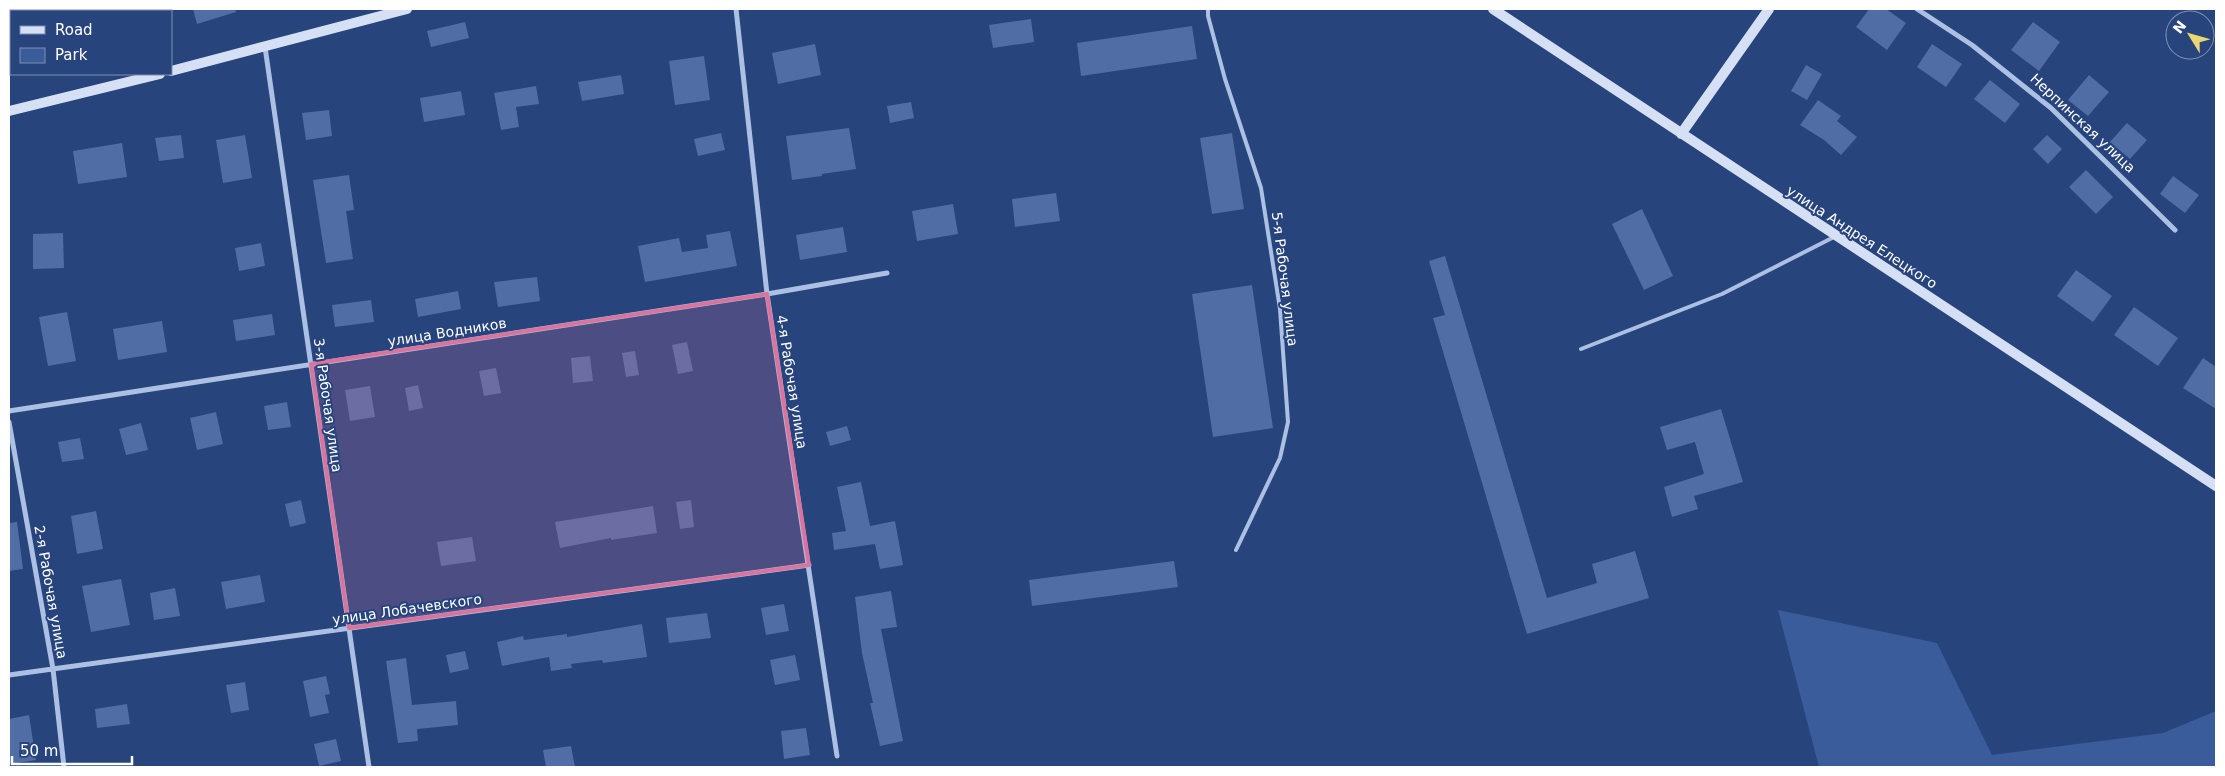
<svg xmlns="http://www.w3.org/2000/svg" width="2225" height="776" font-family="'DejaVu Sans',sans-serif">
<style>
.green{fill:#3b5c9a}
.building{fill:#506da5}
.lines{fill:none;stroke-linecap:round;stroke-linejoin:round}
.service{stroke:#acc0e4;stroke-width:4}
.minor{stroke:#acc0e4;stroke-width:5}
.secondary{stroke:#d5e0f5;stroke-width:10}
.marked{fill:#da749d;fill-opacity:0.2;stroke:#da749d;stroke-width:4;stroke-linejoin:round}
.labels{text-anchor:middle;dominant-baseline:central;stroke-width:4;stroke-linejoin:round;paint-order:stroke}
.street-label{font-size:14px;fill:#fff;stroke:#27447d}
</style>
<rect width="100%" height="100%" fill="#27447d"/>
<path class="green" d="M 1778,610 L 1937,643 L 1992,755 L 2163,733 L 2216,711 L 2216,767 L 1819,767 Z"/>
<path class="building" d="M 193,9 L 235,9 L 236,12 L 197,24 Z
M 1869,9 L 1886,9 L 1906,23 L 1887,50 L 1856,27 Z
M 1031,19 L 1034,42 L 993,48 L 989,25 Z
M 465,22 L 469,38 L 431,47 L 427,31 Z
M 2033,22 L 2060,42 L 2039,71 L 2011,50 Z
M 1192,26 L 1197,59 L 1081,76 L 1077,43 Z
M 815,44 L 821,75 L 778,84 L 772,53 Z
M 1932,44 L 1962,64 L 1946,87 L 1917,67 Z
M 704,56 L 710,100 L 675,105 L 669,61 Z
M 1806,65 L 1822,74 L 1807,100 L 1791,91 Z
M 621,75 L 624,94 L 582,101 L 578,82 Z
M 2089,75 L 2109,92 L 2088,116 L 2068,100 Z
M 1990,80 L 2020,104 L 2005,123 L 1974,99 Z
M 536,86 L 539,104 L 516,107 L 519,127 L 501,130 L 494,93 Z
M 461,91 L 465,115 L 424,122 L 420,98 Z
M 1818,100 L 1841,116 L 1837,121 L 1857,137 L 1841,155 L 1824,140 L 1800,125 Z
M 911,102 L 914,118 L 890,123 L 887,106 Z
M 329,110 L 332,136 L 306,140 L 302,113 Z
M 2127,123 L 2147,140 L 2130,159 L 2110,142 Z
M 849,128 L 856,169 L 822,174 L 822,176 L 792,180 L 786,136 Z
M 721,133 L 725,150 L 698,156 L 694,139 Z
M 1232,133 L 1244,209 L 1212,214 L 1200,138 Z
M 181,135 L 184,158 L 159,161 L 155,138 Z
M 245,135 L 252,178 L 223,183 L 216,140 Z
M 2047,135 L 2062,149 L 2048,164 L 2033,149 Z
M 122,143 L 127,177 L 78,184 L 73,151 Z
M 2086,170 L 2113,197 L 2096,214 L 2069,187 Z
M 349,175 L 354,210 L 346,211 L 353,259 L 326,263 L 313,180 Z
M 2173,176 L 2199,195 L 2185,213 L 2160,194 Z
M 1056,193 L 1060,221 L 1015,227 L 1012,199 Z
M 953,204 L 958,234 L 917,241 L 912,211 Z
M 1642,209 L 1673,276 L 1644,290 L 1612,224 Z
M 843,227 L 847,252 L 800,260 L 796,235 Z
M 730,231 L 737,266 L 645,282 L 638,246 L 679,238 L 682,252 L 708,248 L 706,235 Z
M 63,233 L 64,268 L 33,269 L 33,234 Z
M 261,243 L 265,266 L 239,271 L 235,248 Z
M 1445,256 L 1547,598 L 1597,583 L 1592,564 L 1635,551 L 1649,598 L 1527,634 L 1433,318 L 1445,315 L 1429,261 Z
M 2076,270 L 2112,296 L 2093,322 L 2057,296 Z
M 537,277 L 540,301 L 498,307 L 494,282 Z
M 1252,285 L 1273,428 L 1213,437 L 1192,294 Z
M 458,291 L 461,309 L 418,317 L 415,299 Z
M 371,300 L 374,322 L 335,327 L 332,305 Z
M 2134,307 L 2178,338 L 2158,366 L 2114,335 Z
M 67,312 L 76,361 L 48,366 L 39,317 Z
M 272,314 L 275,335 L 236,341 L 233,320 Z
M 162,321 L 167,352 L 118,360 L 113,329 Z
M 687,342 L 693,371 L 678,374 L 672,345 Z
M 635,351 L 639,375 L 626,377 L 622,353 Z
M 590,356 L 593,381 L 573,383 L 571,358 Z
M 2203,358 L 2216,367 L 2216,409 L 2183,388 Z
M 496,368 L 501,393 L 484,396 L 479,371 Z
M 418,385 L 423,408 L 409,411 L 405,388 Z
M 370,386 L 375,417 L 350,421 L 345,390 Z
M 287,402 L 291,427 L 268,430 L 264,406 Z
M 1721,409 L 1743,482 L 1694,496 L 1698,509 L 1672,517 L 1664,487 L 1704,474 L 1695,442 L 1667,450 L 1660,427 Z
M 216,412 L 223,444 L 197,450 L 190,418 Z
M 141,423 L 148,450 L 126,455 L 119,429 Z
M 847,426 L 851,440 L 830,446 L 826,432 Z
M 80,438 L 84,459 L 62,462 L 58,442 Z
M 861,482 L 870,526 L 895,521 L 903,565 L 880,569 L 875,544 L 834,550 L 832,533 L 846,531 L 837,487 Z
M 301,500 L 306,523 L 290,527 L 285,504 Z
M 691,500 L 694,527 L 680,529 L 676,502 Z
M 653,506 L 657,533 L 611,540 L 611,538 L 560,548 L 555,522 Z
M 96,511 L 103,549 L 77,554 L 71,516 Z
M 17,522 L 23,569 L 9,571 L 9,523 Z
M 472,537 L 476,561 L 441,566 L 437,542 Z
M 1174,561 L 1178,587 L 1032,606 L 1029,580 Z
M 260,575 L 265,602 L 226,609 L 221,582 Z
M 121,579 L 130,625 L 91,632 L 82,586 Z
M 175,588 L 180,616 L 154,620 L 150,593 Z
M 891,591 L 897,627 L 881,629 L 903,741 L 880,746 L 870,703 L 873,703 L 862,653 L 855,597 Z
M 784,604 L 789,631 L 766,635 L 761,608 Z
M 707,613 L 711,638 L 669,643 L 666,618 Z
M 642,624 L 647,657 L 603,663 L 602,660 L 571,664 L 572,668 L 551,671 L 549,657 L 502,666 L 497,642 L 523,636 L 524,640 L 567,634 L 567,637 Z
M 465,651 L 469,669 L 450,673 L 446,655 Z
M 795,655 L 800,680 L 775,685 L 770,660 Z
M 406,658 L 412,705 L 456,701 L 458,725 L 417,729 L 418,741 L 398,743 L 386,661 Z
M 326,676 L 330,694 L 325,695 L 329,713 L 310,717 L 303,681 Z
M 245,682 L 249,710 L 231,713 L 226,685 Z
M 127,704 L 130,724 L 97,728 L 95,709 Z
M 29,715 L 36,760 L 9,764 L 9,719 Z
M 806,728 L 810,755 L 784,759 L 781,731 Z
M 336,739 L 341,761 L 319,766 L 314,744 Z
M 571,746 L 575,767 L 546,767 L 543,750 Z"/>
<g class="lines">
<path class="service" d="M 1208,9 L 1208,16 L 1225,79 L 1261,188 L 1280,309 L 1288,422 L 1280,458 L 1236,550
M 1581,349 L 1722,294 L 1834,237"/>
<path class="minor" d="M 736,9 L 767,294 L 837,756
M 1917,9 L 1972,45 L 2051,108 L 2175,230
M 265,47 L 369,767
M 9,411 L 767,294 L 887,273
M 9,422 L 53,669 L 64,767
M 9,675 L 809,565"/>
<path class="secondary" d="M 1493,9 L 2216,486
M 171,71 L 407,9
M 9,111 L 160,74
M 1681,134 L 1769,9"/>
</g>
<path class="marked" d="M 767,294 L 809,565 L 349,628 L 311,364 Z"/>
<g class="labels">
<g class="street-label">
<text transform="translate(2083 123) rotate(43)">Нерпинская улица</text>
<text transform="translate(1862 237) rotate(33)">улица Андрея Елецкого</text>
<text transform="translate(1285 279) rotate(83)">5-я Рабочая улица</text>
<text transform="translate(447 332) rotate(-9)">улица Водников</text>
<text transform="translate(792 382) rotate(81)">4-я Рабочая улица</text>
<text transform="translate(328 405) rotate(82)">3-я Рабочая улица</text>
<text transform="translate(51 592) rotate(80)">2-я Рабочая улица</text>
<text transform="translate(407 609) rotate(-8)">улица Лобачевского</text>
</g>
</g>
<rect width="2225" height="776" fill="none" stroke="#ffffff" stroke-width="20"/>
<rect x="10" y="10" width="162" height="65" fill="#27447d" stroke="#7d8fb1"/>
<rect x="20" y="26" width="25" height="8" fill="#d5e0f5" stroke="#7d8fb1"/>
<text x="55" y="35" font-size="15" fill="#ffffff">Road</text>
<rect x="20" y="48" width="25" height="15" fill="#3b5c9a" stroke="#7d8fb1"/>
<text x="55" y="60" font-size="15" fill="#ffffff">Park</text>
<g transform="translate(2190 35) rotate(307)"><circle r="24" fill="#27447d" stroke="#7d8fb1"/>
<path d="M0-4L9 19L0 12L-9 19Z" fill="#ecd672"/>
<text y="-8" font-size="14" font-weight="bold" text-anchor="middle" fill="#ffffff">N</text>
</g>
<path d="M12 756v8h120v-8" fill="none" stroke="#ffffff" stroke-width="2.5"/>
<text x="20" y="756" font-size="15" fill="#ffffff" stroke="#27447d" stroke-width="4" paint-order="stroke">50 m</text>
</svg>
